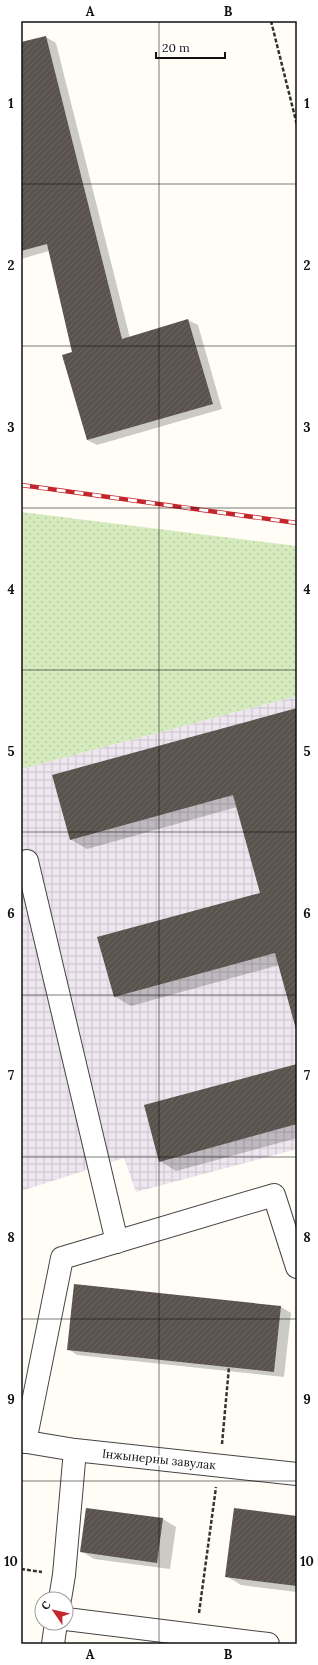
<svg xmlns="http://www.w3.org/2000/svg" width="318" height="1665" font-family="Lora,serif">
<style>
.industrial{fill:url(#industrial-grid)}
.grass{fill:url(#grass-dots)}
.shadow{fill:#0003}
.building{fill:url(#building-hatch)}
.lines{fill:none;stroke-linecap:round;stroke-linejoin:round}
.minor-casing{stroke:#444;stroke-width:24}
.path{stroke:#333;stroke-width:2.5;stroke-dasharray:4 2;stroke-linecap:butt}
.minor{stroke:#fff;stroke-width:22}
.rail-casing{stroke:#c4262e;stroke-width:4.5}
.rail{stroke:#fff;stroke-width:3;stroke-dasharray:9;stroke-linecap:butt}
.grid{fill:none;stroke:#111;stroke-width:1;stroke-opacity:0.55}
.labels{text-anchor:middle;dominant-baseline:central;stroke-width:4;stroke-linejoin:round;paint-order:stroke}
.street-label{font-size:12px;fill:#111;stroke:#fff}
.neatline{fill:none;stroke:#111;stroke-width:1.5}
.grid-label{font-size:13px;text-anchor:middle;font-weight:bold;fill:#111}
</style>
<defs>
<pattern id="industrial-grid" width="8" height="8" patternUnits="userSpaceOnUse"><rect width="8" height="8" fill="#eee6ef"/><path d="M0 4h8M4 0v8" fill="none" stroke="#cbc4cc"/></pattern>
<pattern id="grass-dots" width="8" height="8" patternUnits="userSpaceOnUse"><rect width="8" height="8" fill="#d5ebbd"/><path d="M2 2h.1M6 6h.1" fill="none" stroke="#b6c8a1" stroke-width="1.8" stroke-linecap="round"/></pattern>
<pattern id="building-hatch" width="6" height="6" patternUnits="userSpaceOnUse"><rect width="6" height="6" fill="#5a524d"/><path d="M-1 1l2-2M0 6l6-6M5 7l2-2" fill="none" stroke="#6d6662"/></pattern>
</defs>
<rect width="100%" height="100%" fill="#fffdf5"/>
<path class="industrial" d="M 297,696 L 297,1149 L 136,1192 L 124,1158 L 21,1191 L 21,769 Z"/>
<path class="grass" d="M 21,512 L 297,546 L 297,696 L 21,769 Z"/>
<path class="shadow" d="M 46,37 L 56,43 L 130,338 L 188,320 L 198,325 L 222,409 L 97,445 L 87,440 L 74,352 L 49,251 L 21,259 L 21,43 Z
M 297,709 L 297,1031 L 279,965 L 131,1006 L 114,996 L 261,894 L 237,807 L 87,849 L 70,839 Z
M 297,1065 L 297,1138 L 176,1171 L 160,1161 Z
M 281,1307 L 291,1313 L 284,1377 L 77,1355 L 68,1349 Z
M 87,1509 L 163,1519 L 176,1527 L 170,1569 L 94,1559 L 81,1551 Z
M 297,1518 L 297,1592 L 241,1585 L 226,1576 Z"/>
<path class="building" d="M 46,36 L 122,339 L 188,319 L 213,404 L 87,440 L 62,355 L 72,352 L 47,244 L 21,251 L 21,42 Z
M 297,708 L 297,1033 L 275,953 L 114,997 L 97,937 L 260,893 L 233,795 L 70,840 L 52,775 Z
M 297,1064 L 297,1124 L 159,1162 L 144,1105 Z
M 74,1284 L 281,1306 L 274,1372 L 67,1350 Z
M 86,1508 L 163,1518 L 157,1563 L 80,1552 Z
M 234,1508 L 297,1516 L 297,1586 L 225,1577 Z"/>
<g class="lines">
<g class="minor-casing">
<path id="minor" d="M 27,861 L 117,1242
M 21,1441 L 75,1450 L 297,1474
M 25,1442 L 62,1258 L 274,1195 L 297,1267
M 60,1599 L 64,1575 L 75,1450
M 66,1619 L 268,1644
M 53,1644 L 56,1623"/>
</g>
<path class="path" d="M 271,21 L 297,125
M 222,1444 L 229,1367
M 21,1569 L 42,1572
M 199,1613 L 216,1487"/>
<use href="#minor" class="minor"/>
<g class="rail-casing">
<path id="rail" d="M 21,485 L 297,523"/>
</g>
<use href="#rail" class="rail"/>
</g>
<path class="grid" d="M 159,21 L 159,1644M 21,184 L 297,184M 21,346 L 297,346M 21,508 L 297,508M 21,670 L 297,670M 21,832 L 297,832M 21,995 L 297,995M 21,1157 L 297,1157M 21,1319 L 297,1319M 21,1481 L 297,1481"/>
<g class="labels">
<g class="street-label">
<text transform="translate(159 1459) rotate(6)">Інжынерны завулак</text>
</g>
</g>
<rect width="318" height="1665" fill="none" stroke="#ffffff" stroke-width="44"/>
<g transform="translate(54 1611) rotate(304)"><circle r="19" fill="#ffffff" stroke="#a0a0a0"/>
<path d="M0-3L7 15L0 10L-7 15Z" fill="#c4262e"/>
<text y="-6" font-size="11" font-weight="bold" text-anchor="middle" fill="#111111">С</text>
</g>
<path d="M156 52v6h69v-6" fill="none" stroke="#111111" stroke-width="2"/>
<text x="162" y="52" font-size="12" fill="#111111" stroke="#ffffff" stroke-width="3" paint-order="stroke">20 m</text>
<rect x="22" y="22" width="274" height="1621" class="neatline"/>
<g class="grid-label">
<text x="90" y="16">A</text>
<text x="228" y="16">B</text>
<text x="11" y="108">1</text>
<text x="307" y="108">1</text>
<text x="11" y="270">2</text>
<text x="307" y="270">2</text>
<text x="11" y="432">3</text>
<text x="307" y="432">3</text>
<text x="11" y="594">4</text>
<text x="307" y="594">4</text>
<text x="11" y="756">5</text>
<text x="307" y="756">5</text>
<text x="11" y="918">6</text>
<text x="307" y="918">6</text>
<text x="11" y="1080">7</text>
<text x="307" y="1080">7</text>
<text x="11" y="1242">8</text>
<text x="307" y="1242">8</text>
<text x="11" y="1404">9</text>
<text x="307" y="1404">9</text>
<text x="11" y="1566">10</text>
<text x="307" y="1566">10</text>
<text x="90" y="1659">A</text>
<text x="228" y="1659">B</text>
</g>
</svg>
